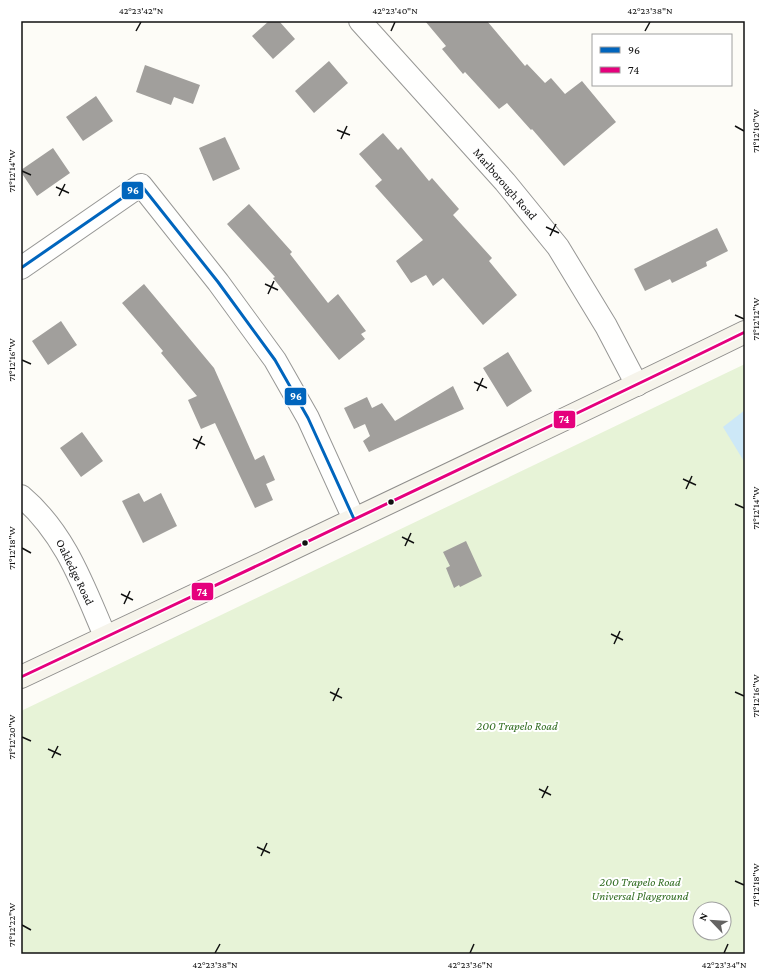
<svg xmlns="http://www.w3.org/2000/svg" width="766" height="975" font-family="'Crimson Pro',serif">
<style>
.green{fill:#e7f3d7;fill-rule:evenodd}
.water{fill:#cde8f7}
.building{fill:#a19f9c}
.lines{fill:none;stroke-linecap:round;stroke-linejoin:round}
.minor-casing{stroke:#979795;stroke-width:24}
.secondary-casing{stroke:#8e8d8b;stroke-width:24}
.minor{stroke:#fffffe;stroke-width:22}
.secondary{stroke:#f6f4eb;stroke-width:22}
.bus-1-casing{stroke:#fff;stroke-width:6}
.bus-2-casing{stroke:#fff;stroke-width:6}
.bus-1{stroke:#0065bd;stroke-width:3}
.bus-2{stroke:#e5007d;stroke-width:3}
.ticks{fill:none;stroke:#111;stroke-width:1.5}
.bus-dot{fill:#111;stroke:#fff;stroke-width:1.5}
.labels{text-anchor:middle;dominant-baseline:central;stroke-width:4;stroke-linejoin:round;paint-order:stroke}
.street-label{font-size:12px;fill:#111;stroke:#fff}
.park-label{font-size:12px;font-style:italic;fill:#2f6b1f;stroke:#fff}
.line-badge{stroke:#fff;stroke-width:1.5}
.badge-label{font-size:11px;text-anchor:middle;font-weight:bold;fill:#fff}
.neatline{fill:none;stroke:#111;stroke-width:1.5}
.ticks-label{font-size:10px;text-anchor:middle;fill:#111}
</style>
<rect width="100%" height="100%" fill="#fdfcf7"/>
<path class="green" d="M 745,364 L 745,954 L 21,954 L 21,711 ZM 700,909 L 724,909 L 724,933 L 700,933 Z"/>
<path class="water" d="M 745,410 L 745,463 L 723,427 Z"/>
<path class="building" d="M 269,21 L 279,21 L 295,39 L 273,59 L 252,36 Z
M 425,21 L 487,21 L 525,66 L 527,64 L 545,83 L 551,78 L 565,94 L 582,81 L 616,122 L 564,166 L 532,129 L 531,130 L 507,103 L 499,109 L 465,72 L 463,74 L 442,49 L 446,46 Z
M 329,61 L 348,83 L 314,113 L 295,91 Z
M 145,65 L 200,85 L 193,104 L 174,97 L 171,105 L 136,92 Z
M 96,96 L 113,121 L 83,141 L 66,117 Z
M 383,133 L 398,150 L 401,147 L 429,181 L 432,178 L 459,209 L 453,215 L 492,258 L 489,261 L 517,295 L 483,325 L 443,278 L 433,286 L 426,275 L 411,283 L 396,261 L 423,240 L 375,186 L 382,180 L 359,154 Z
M 225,137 L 240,169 L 213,181 L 199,148 Z
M 53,148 L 70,173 L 37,196 L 21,172 L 21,170 Z
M 249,204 L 292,252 L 290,254 L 328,303 L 338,294 L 366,331 L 361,334 L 365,339 L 339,360 L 273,278 L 275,277 L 227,224 Z
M 717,228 L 728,251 L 706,262 L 707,266 L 672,283 L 670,279 L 645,291 L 634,269 Z
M 144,284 L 214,368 L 255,460 L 264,455 L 275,480 L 266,484 L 273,500 L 255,508 L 215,423 L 201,429 L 188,400 L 197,396 L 161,353 L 163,351 L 122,303 Z
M 61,321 L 77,345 L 48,365 L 32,341 Z
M 508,352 L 532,391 L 507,407 L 483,368 Z
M 453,386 L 464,409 L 369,452 L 363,441 L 370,436 L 365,424 L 354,429 L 344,408 L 367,397 L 372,408 L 382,403 L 395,421 Z
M 82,432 L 103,461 L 81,477 L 60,448 Z
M 139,493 L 144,502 L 161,493 L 177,526 L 143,543 L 122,501 Z
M 466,541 L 482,576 L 460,587 L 459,585 L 454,588 L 446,568 L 450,566 L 443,552 Z"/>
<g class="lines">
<g class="minor-casing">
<path id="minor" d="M 360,21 L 505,182 L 558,247 L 606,326 L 637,385
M 21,268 L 141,185 L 218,282 L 275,360 L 308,418 L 354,519
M 21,496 C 65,533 83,585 105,636"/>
</g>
<g class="secondary-casing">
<path id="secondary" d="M 21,677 C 102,638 184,601 265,562 C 425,485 586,410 745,332"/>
</g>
<use href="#minor" class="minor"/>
<use href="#secondary" class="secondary"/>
<g class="bus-1-casing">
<path id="bus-1" d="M 21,268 L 141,185 L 218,282 L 275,360 L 308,418 L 354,519"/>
</g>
<g class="bus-2-casing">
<path id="bus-2" d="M 21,677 C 102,638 184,601 265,562 C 425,485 586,410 745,332"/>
</g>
<use href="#bus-1" class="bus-1"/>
<use href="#bus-2" class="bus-2"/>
</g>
<path class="ticks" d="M 136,31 L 141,22M 391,31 L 395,22M 645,31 L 650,22M 735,126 L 744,131M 337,130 L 350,135M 341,139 L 347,126M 22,171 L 31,175M 56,187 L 69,193M 59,196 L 65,184M 546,227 L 559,233M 550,236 L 556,224M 265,284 L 278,290M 268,294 L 274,281M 735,315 L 744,319M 22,360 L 31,364M 474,382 L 487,388M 477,391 L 483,378M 193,439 L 205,445M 196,449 L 202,436M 683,479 L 696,485M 686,489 L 692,476M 735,504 L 744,508M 402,537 L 414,543M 405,546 L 411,533M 22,548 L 31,553M 121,594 L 133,600M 124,604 L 130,591M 611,634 L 623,640M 614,644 L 620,631M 330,692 L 342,698M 735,692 L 744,696M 333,701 L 339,688M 22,737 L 31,741M 48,749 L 61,755M 52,758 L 58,746M 539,789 L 551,795M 542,798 L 548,786M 257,847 L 270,853M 261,856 L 267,843M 735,881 L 744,885M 22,925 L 31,930M 215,953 L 220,944M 470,953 L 474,944M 724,953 L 728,944"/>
<g class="bus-dot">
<circle cx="391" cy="502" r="3.5"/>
<circle cx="305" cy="543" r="3.5"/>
</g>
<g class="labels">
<g class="street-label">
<text transform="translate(505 184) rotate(49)">Marlborough Road</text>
<text transform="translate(75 572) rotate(64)">Oakledge Road</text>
</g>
<g class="park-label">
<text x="517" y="726">200 Trapelo Road</text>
<text x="640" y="882">200 Trapelo Road<tspan x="640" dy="14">Universal Playground</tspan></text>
</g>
</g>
<g class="line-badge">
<rect x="121" y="181" width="23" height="19" rx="4" fill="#0065bd"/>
<rect x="284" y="387" width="23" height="19" rx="4" fill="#0065bd"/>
<rect x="553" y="410" width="23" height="19" rx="4" fill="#e5007d"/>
<rect x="191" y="582" width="23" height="19" rx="4" fill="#e5007d"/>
</g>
<g class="badge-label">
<text x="133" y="194">96</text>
<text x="296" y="400">96</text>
<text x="564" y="423">74</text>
<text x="202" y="596">74</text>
</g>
<rect width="766" height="975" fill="none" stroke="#ffffff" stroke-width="44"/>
<rect x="592" y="34" width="140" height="52" fill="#ffffff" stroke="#a0a0a0"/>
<rect x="600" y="47" width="20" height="6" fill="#0065bd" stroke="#a0a0a0"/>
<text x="628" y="54" font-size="12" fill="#111111">96</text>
<rect x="600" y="67" width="20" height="6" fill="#e5007d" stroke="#a0a0a0"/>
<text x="628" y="74" font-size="12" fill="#111111">74</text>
<g transform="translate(712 921) rotate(295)"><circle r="19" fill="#ffffff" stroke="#a0a0a0"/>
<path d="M0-3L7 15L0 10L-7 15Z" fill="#646362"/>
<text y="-6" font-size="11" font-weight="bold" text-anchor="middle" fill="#111111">N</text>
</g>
<rect x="22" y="22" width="722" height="931" class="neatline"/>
<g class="ticks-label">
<text x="141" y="14">42°23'42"N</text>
<text x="395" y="14">42°23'40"N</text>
<text x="650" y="14">42°23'38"N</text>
<text transform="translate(755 131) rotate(-90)" y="4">71°12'10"W</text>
<text transform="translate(11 171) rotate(-90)" y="4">71°12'14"W</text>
<text transform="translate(755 319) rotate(-90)" y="4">71°12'12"W</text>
<text transform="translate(11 360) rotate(-90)" y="4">71°12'16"W</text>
<text transform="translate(755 508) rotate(-90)" y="4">71°12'14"W</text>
<text transform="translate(11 548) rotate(-90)" y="4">71°12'18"W</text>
<text transform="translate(755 696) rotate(-90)" y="4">71°12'16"W</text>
<text transform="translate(11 737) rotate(-90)" y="4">71°12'20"W</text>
<text transform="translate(755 885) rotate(-90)" y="4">71°12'18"W</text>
<text transform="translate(11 925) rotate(-90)" y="4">71°12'22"W</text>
<text x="215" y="968">42°23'38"N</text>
<text x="470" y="968">42°23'36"N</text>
<text x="724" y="968">42°23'34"N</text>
</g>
</svg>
